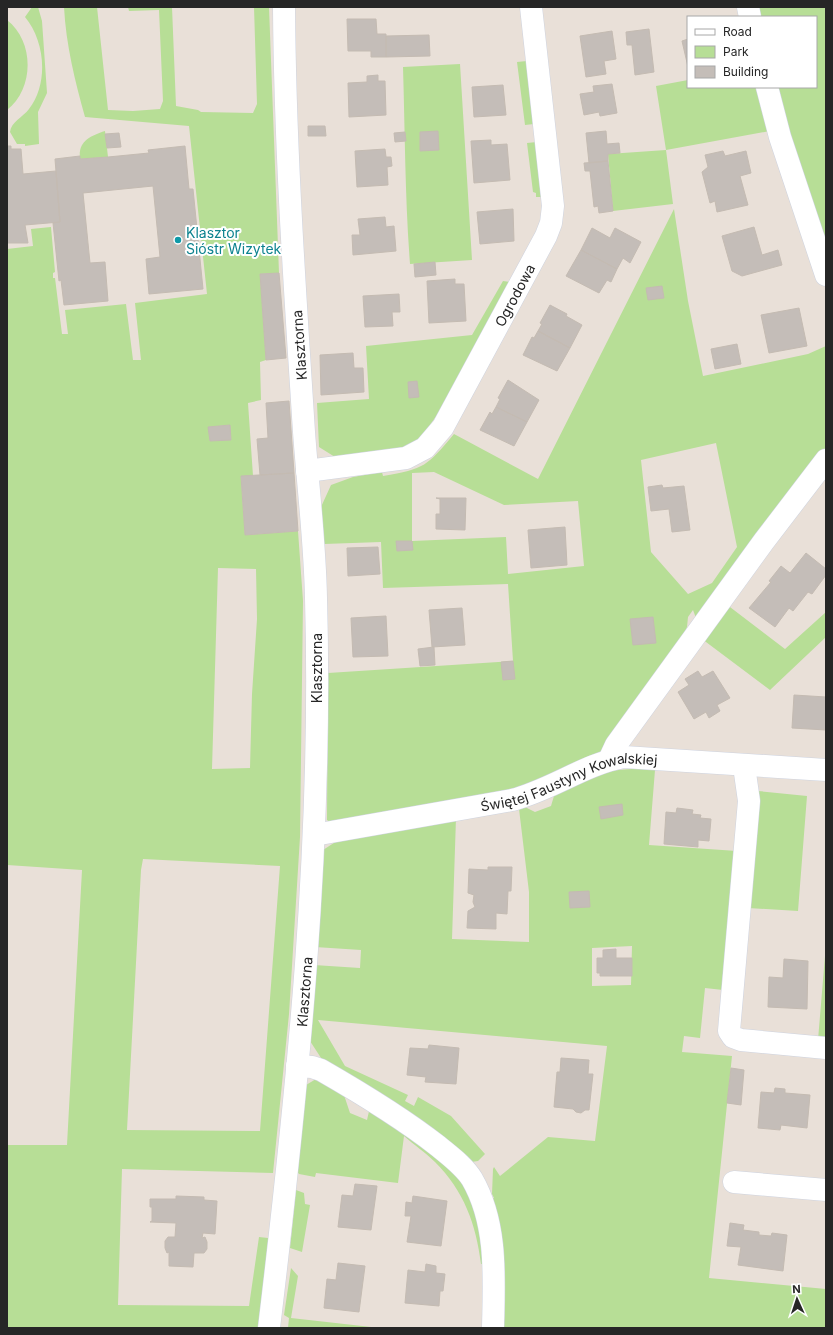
<svg xmlns="http://www.w3.org/2000/svg" width="833" height="1335" font-family="Inter,sans-serif">
<style>
.green{fill:#b7de96;fill-rule:evenodd}
.building{fill:#c4bdb8;stroke:#c4bbb2}
.lines{fill:none;stroke-linecap:round;stroke-linejoin:round}
.minor-casing{stroke:#ced3df;stroke-width:23}
.minor{stroke:#fff;stroke-width:22}
.culture-dot{fill:#0f9aa8;stroke:#fff;stroke-width:1.5}
.labels{text-anchor:middle;dominant-baseline:central;stroke-width:4;stroke-linejoin:round;paint-order:stroke}
.culture-label{font-size:14px;fill:#0d838f;stroke:#fff;text-anchor:start}
.street-label{font-size:14px;fill:#262626;stroke:#fff}
</style>
<rect width="100%" height="100%" fill="#e9e0d8"/>
<path class="green" d="M 32,7 L 38,7 L 42,21 L 47,93 L 38,112 L 39,144 L 25,146 L 25,144 L 17,144 L 10,132 C 11,122 23,117 29,109 C 49,83 45,41 25,17 Z
M 64,7 L 97,7 L 108,110 L 133,111 L 160,109 L 163,101 L 159,10 L 129,11 L 128,7 L 172,7 L 176,106 L 198,110 L 201,112 L 253,113 L 257,104 L 254,7 L 269,7 L 279,273 L 260,274 L 266,360 L 260,362 L 261,400 L 248,403 L 253,476 L 241,477 L 245,535 L 298,531 L 303,601 L 300,837 L 289,1014 L 273,1173 L 122,1169 L 118,1305 L 249,1306 L 259,1237 L 268,1238 L 270,1246 L 258,1328 L 7,1328 L 7,1145 L 67,1145 L 82,870 L 7,865 L 7,249 L 33,246 L 31,229 L 51,227 L 55,272 L 53,273 L 53,278 L 55,278 L 62,334 L 68,334 L 65,310 L 126,304 L 133,360 L 141,360 L 135,303 L 207,294 L 189,126 L 85,117 C 75,81 66,45 64,7 ZM 229,425 L 231,439 L 210,441 L 209,427 ZM 218,568 L 256,569 L 257,619 L 252,694 L 250,768 L 212,769 ZM 143,859 L 280,866 L 260,1131 L 127,1130 L 141,870 Z
M 754,7 L 826,7 L 826,255 L 770,87 L 816,87 L 816,17 L 754,17 Z
M 7,20 C 35,42 34,89 7,110 Z
M 527,61 L 534,124 L 525,125 L 517,62 Z
M 460,64 L 472,260 L 410,264 C 405,198 405,133 403,67 Z
M 688,80 L 688,87 L 760,87 L 770,131 L 666,150 L 673,204 L 613,211 L 608,154 L 666,150 L 656,86 Z
M 105,131 L 108,157 L 80,159 C 78,141 90,136 105,131 Z
M 537,142 L 542,197 L 536,197 L 536,193 L 533,192 L 527,143 Z
M 674,209 L 688,301 L 703,376 L 808,354 L 826,346 L 826,453 L 696,618 L 693,610 L 688,617 L 687,627 L 677,650 L 603,751 L 527,788 L 334,825 L 327,820 L 328,673 L 513,661 L 508,584 L 383,588 L 381,542 L 324,544 L 321,507 L 331,485 L 353,477 L 382,472 L 383,476 C 425,469 427,466 454,434 L 538,479 ZM 716,443 L 737,547 L 712,583 L 688,594 L 651,552 L 641,460 ZM 434,472 L 504,505 L 578,501 L 584,566 L 508,574 L 506,537 L 412,541 L 412,473 Z
M 503,281 L 511,282 L 440,411 L 419,440 L 401,449 L 335,457 L 319,447 L 317,403 L 369,399 L 366,346 L 472,335 Z
M 726,604 L 785,649 L 826,612 L 826,637 L 770,690 L 702,639 L 624,743 L 627,752 L 624,743 Z
M 644,768 L 655,770 L 649,845 L 737,851 L 723,990 L 705,988 L 700,1038 L 684,1036 L 682,1052 L 732,1056 L 709,1278 L 826,1289 L 826,1328 L 496,1328 L 486,1201 L 494,1198 L 492,1194 L 493,1169 L 494,1167 L 500,1176 L 548,1137 L 595,1141 L 607,1046 L 318,1020 L 345,1066 L 408,1095 L 405,1101 L 414,1106 L 418,1097 L 451,1116 L 485,1154 L 478,1161 L 471,1162 L 323,1061 L 310,1041 L 314,965 L 360,968 L 361,950 L 315,947 L 323,850 L 340,839 L 456,818 L 452,939 L 529,942 L 529,892 L 519,809 L 525,807 L 535,812 L 551,806 L 554,796 L 606,771 ZM 632,946 L 631,985 L 592,986 L 592,948 Z
M 758,791 L 807,796 L 798,911 L 748,908 Z
M 826,944 L 826,1041 L 818,1040 Z
M 316,1079 L 342,1089 L 350,1113 L 367,1120 L 370,1107 L 392,1118 L 469,1185 L 489,1264 L 481,1264 C 476,1224 464,1191 435,1162 C 425,1152 414,1145 404,1136 L 398,1183 L 316,1173 L 315,1177 L 299,1174 L 295,1169 L 306,1085 Z
M 296,1190 L 304,1193 L 305,1204 L 310,1205 L 302,1252 L 290,1248 Z
M 291,1268 L 298,1276 L 291,1318 L 380,1328 L 288,1328 L 289,1318 L 284,1315 Z"/>
<path class="building" d="M 347,19 L 376,19 L 377,34 L 386,34 L 386,57 L 371,57 L 371,51 L 348,51 Z
M 649,29 L 654,72 L 635,75 L 632,45 L 627,45 L 626,32 Z
M 612,31 L 616,59 L 604,61 L 606,74 L 586,77 L 580,36 Z
M 429,35 L 430,56 L 386,57 L 386,36 Z
M 688,39 L 688,67 L 682,41 Z
M 378,75 L 378,81 L 385,81 L 386,115 L 349,117 L 348,83 L 367,82 L 367,76 Z
M 612,84 L 617,113 L 600,116 L 599,112 L 584,115 L 580,94 L 594,92 L 593,86 Z
M 503,85 L 506,115 L 474,117 L 472,87 Z
M 308,126 L 325,126 L 326,136 L 308,136 Z
M 438,131 L 439,150 L 420,151 L 420,132 Z
M 606,131 L 607,144 L 619,143 L 620,153 L 608,154 L 608,161 L 589,163 L 586,133 Z
M 405,132 L 406,141 L 395,142 L 394,133 Z
M 119,133 L 121,147 L 107,148 L 105,134 Z
M 491,140 L 491,145 L 507,144 L 510,180 L 474,183 L 471,141 Z
M 7,146 L 11,146 L 11,149 L 21,149 L 23,174 L 56,171 L 60,222 L 25,225 L 28,243 L 7,243 Z
M 185,146 L 189,189 L 193,189 L 203,289 L 149,294 L 146,259 L 160,257 L 153,186 L 83,193 L 90,263 L 105,262 L 108,301 L 64,305 L 61,280 L 59,281 L 53,223 L 60,222 L 55,159 L 80,156 L 80,159 L 108,157 L 149,153 L 148,150 Z
M 385,149 L 386,157 L 391,157 L 392,166 L 387,167 L 388,185 L 357,187 L 355,151 Z
M 723,151 L 725,156 L 746,151 L 751,173 L 740,176 L 748,205 L 717,212 L 715,201 L 710,203 L 702,172 L 708,167 L 705,155 Z
M 608,161 L 613,211 L 599,213 L 598,206 L 594,207 L 590,171 L 585,171 L 584,163 Z
M 513,209 L 514,241 L 480,244 L 477,212 Z
M 385,217 L 386,227 L 394,226 L 396,251 L 353,255 L 352,235 L 360,235 L 358,219 Z
M 754,227 L 762,255 L 778,250 L 782,265 L 742,276 L 732,271 L 722,236 Z
M 592,228 L 610,238 L 615,228 L 641,242 L 630,263 L 623,258 L 617,269 L 581,250 Z
M 581,250 L 617,269 L 611,282 L 607,280 L 599,293 L 566,276 Z
M 435,262 L 436,275 L 415,277 L 414,264 Z
M 279,273 L 286,358 L 266,360 L 260,274 Z
M 455,279 L 455,284 L 464,284 L 466,321 L 429,323 L 427,281 Z
M 662,286 L 664,298 L 648,300 L 646,288 Z
M 399,294 L 400,312 L 392,312 L 393,326 L 365,327 L 363,296 Z
M 550,305 L 567,314 L 566,316 L 582,325 L 570,348 L 538,331 L 542,324 L 540,323 Z
M 799,308 L 807,346 L 769,353 L 761,315 Z
M 538,331 L 570,348 L 557,371 L 523,355 L 532,337 L 534,338 Z
M 737,344 L 741,364 L 715,369 L 711,349 Z
M 353,353 L 354,368 L 363,368 L 364,392 L 321,395 L 320,355 Z
M 508,380 L 539,400 L 527,422 L 496,407 L 500,399 L 498,398 Z
M 417,381 L 419,397 L 409,398 L 408,382 Z
M 289,401 L 294,473 L 260,475 L 257,439 L 268,438 L 266,403 Z
M 496,407 L 527,422 L 514,446 L 480,430 L 490,412 L 492,414 Z
M 230,425 L 231,440 L 210,441 L 208,427 Z
M 294,473 L 298,531 L 245,535 L 241,476 Z
M 662,485 L 663,488 L 684,486 L 690,530 L 672,532 L 669,509 L 651,511 L 648,487 Z
M 436,498 L 466,498 L 465,530 L 436,529 L 436,514 L 440,514 L 440,499 Z
M 565,527 L 567,565 L 531,568 L 528,530 Z
M 396,541 L 412,541 L 413,550 L 397,551 Z
M 378,547 L 380,574 L 348,576 L 347,548 Z
M 806,553 L 826,569 L 826,575 L 812,594 L 808,592 L 793,611 L 789,608 L 775,627 L 749,608 L 771,582 L 769,581 L 781,566 L 790,573 Z
M 462,608 L 465,645 L 432,647 L 429,610 Z
M 386,616 L 388,656 L 353,657 L 351,618 Z
M 653,617 L 656,643 L 633,645 L 630,619 Z
M 434,647 L 435,665 L 420,666 L 418,649 Z
M 513,661 L 515,679 L 503,680 L 501,662 Z
M 698,671 L 702,677 L 713,671 L 730,698 L 717,705 L 720,711 L 709,718 L 706,712 L 694,719 L 678,692 L 689,685 L 685,679 Z
M 794,695 L 826,697 L 826,730 L 792,728 Z
M 622,804 L 623,815 L 601,819 L 599,807 Z
M 677,808 L 693,810 L 692,814 L 701,815 L 700,818 L 711,819 L 709,841 L 698,840 L 698,847 L 664,844 L 666,812 L 676,813 Z
M 488,867 L 512,867 L 511,891 L 508,891 L 507,914 L 496,913 L 496,929 L 467,928 L 468,911 L 475,907 L 473,902 L 474,895 L 468,893 L 469,869 L 488,870 Z
M 589,891 L 590,907 L 570,908 L 569,892 Z
M 616,949 L 616,958 L 632,958 L 632,976 L 600,976 L 600,973 L 597,973 L 597,958 L 603,958 L 603,950 Z
M 784,959 L 808,961 L 807,1009 L 768,1007 L 769,977 L 783,978 Z
M 429,1045 L 459,1048 L 456,1084 L 425,1082 L 426,1077 L 407,1075 L 410,1048 L 428,1049 Z
M 561,1058 L 589,1060 L 588,1074 L 593,1074 L 589,1110 L 585,1110 L 581,1113 L 576,1112 L 573,1109 L 554,1107 L 557,1072 L 560,1072 Z
M 731,1068 L 744,1070 L 741,1105 L 727,1103 Z
M 775,1088 L 785,1089 L 785,1093 L 810,1095 L 807,1128 L 781,1125 L 780,1130 L 758,1128 L 761,1092 L 774,1093 Z
M 355,1184 L 377,1186 L 371,1230 L 338,1227 L 342,1195 L 353,1196 Z
M 176,1196 L 204,1197 L 204,1200 L 217,1201 L 215,1234 L 203,1233 L 202,1238 L 205,1237 L 207,1242 L 207,1249 L 204,1253 L 194,1253 L 193,1267 L 169,1266 L 169,1252 L 167,1253 L 165,1248 L 165,1241 L 168,1237 L 175,1237 L 176,1223 L 150,1222 L 152,1221 L 152,1207 L 150,1207 L 150,1199 L 176,1199 Z
M 413,1196 L 447,1201 L 441,1246 L 407,1242 L 411,1216 L 405,1216 L 406,1202 L 412,1203 Z
M 730,1223 L 744,1225 L 743,1230 L 759,1232 L 759,1235 L 771,1236 L 772,1233 L 787,1235 L 783,1271 L 738,1265 L 741,1247 L 727,1246 Z
M 338,1263 L 365,1266 L 359,1312 L 324,1308 L 327,1279 L 336,1280 Z
M 426,1264 L 436,1266 L 436,1273 L 445,1274 L 443,1291 L 440,1291 L 439,1306 L 405,1303 L 408,1270 L 425,1272 Z"/>
<g class="lines">
<g class="minor-casing">
<g id="minor">
<path d="M 748,7 L 750,17"/>
<path d="M 767,87 L 780,137 L 826,275"/>
<path id="s1" d="M 307,471 L 406,458 L 425,448 L 443,427 L 546,236 L 551,223 L 553,206 L 531,7"/>
<path d="M 609,760 L 616,745 L 764,541 L 826,460"/>
<path d="M 744,766 L 749,801 L 729,1031 L 733,1037 L 741,1040 L 826,1048"/>
<path id="s2" d="M 314,835 L 512,800 C 551,790 585,764 624,757 L 826,770"/>
<path d="M 297,1066 L 312,1067 L 321,1070 C 361,1093 401,1117 438,1146 C 450,1156 464,1166 472,1179 C 498,1224 494,1279 493,1328"/>
<path d="M 734,1182 L 826,1190"/>
<path id="s3" d="M 269,1328 C 298,1086 323,842 316,598 C 315,543 308,487 304,432 C 295,291 285,149 284,7"/>
</g>
</g>
<use href="#minor" class="minor"/>
</g>
<circle class="culture-dot" cx="178" cy="240" r="4"/>
<g class="labels">
<g class="culture-label">
<text x="186" y="232">Klasztor<tspan x="186" dy="16">Sióstr Wizytek</tspan></text>
</g>
<g class="street-label">
<text stroke="none"><textPath href="#s1" startOffset="299">Ogrodowa</textPath></text>
<text transform="translate(299 345) rotate(-94)">Klasztorna</text>
<text transform="translate(316 668) rotate(-90)">Klasztorna</text>
<text stroke="none"><textPath href="#s2" startOffset="262">Świętej Faustyny Kowalskiej</textPath></text>
<text stroke="none"><textPath href="#s3" startOffset="338">Klasztorna</textPath></text>
</g>
</g>
<rect width="833" height="1335" fill="none" stroke="#262626" stroke-width="16"/>
<rect x="687" y="16" width="130" height="72" fill="#ffffff" stroke="#a8a8a8"/>
<rect x="695" y="29" width="20" height="6" fill="#ffffff" stroke="#a8a8a8"/>
<text x="723" y="36" font-size="12" fill="#262626">Road</text>
<rect x="695" y="46" width="20" height="12" fill="#b7de96" stroke="#a8a8a8"/>
<text x="723" y="56" font-size="12" fill="#262626">Park</text>
<rect x="695" y="66" width="20" height="12" fill="#c4bdb8" stroke="#a8a8a8"/>
<text x="723" y="76" font-size="12" fill="#262626">Building</text>
<g transform="translate(797 1299) rotate(357)" stroke="#ffffff" stroke-width="3" paint-order="stroke">
<path d="M0-3L7 15L0 10L-7 15Z" fill="#262626"/>
<text y="-6" font-size="11" font-weight="bold" text-anchor="middle" fill="#262626">N</text>
</g>
</svg>
